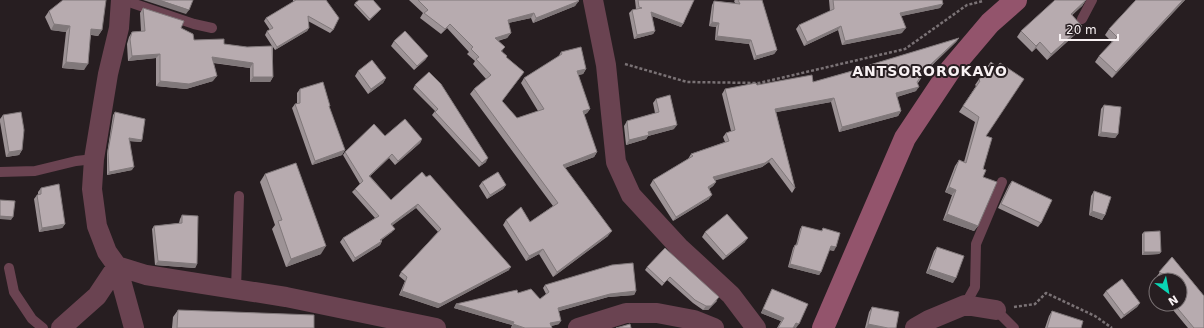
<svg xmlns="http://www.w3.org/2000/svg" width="1204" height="328" font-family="'DejaVu Sans',sans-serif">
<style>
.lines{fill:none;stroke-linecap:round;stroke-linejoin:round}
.path{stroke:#7a7275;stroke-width:2.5;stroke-dasharray:3 2;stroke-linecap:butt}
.lane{stroke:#6a4351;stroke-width:10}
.street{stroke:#6a4351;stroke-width:20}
.secondary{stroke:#93546c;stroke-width:22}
.wall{fill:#9d9396}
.shaded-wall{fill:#80787a}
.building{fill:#b7abaf;stroke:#80787a}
.labels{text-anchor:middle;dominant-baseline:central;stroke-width:4;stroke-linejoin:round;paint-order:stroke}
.district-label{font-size:14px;font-weight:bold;letter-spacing:1px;fill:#f9f2f4;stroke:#271e21}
</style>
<rect width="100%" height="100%" fill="#271e21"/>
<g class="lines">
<path class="path" d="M 625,64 L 687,82 L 759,83 L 905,49 L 967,5 L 983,1
M 1014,307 L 1035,304 L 1046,293 L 1095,316 L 1112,328"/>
<path class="lane" d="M 123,0 L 194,24 L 212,28
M 1082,19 L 1092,0
M 0,172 L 35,171 L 76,161 L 94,159
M 9,268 L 14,292 L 32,319 L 43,328
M 236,289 L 239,196
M 965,305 L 975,287 L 976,244 L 1002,182
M 996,310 L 1014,328"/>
<path class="street" d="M 121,0 L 119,28 L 108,74 L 94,159 L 92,189 L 97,226 L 107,252 L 117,266 L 134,328
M 593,0 L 606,65 L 616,162 L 631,195 L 679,247 L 731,295 L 756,328
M 117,266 L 146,275 L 286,297 L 436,328
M 61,328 L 97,296 L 117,266
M 578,328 L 626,313 L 657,313 L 694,320 L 714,328
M 915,328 L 929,320 L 965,305 L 996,310"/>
<path class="secondary" d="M 823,328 L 905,138 L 951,69 L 990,23 L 1016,0"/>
</g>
<path class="wall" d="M 293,0 L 326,0 L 333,30 L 330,33 L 308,21 L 309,28 L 307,31 L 275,50 L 273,47 L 273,77 L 270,82 L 250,82 L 250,68 L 213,63 L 213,81 L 186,89 L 156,86 L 156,58 L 128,61 L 127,44 L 129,37 L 132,32 L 141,31 L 140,13 L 143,8 L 181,28 L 194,40 L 247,47 L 272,46 L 265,35 L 267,31 L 270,30 L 264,21 L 266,18 L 293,2 Z
M 409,0 L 578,0 L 575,6 L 533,23 L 531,18 L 508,23 L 511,33 L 507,38 L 498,41 L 505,47 L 502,51 L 506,57 L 524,72 L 502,101 L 517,118 L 538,111 L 521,83 L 524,78 L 558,57 L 561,52 L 586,69 L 583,74 L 578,75 L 590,109 L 587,113 L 584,115 L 597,152 L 594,157 L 565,168 L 608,236 L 553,277 L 539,254 L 526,261 L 503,225 L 506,220 L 530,222 L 553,206 L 470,94 L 474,89 L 486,79 L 473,64 L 475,61 L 467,54 L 469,52 L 447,28 L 441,34 L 420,18 L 423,13 Z
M 635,0 L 694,0 L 683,24 L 681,27 L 652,16 L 655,31 L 653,34 L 634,39 L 629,13 L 632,10 L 636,9 Z
M 735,0 L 762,0 L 777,50 L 774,54 L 754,60 L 749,44 L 715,40 L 716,27 L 709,26 L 712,5 L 714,1 L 735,3 L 734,1 Z
M 829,0 L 942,0 L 943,4 L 940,8 L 901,16 L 902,33 L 842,45 L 838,30 L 804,46 L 796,29 L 799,25 L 830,11 Z
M 1086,0 L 1082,6 L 1072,15 L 1078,32 L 1047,60 L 1036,48 L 1032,52 L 1017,37 L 1021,31 Z
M 1136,0 L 1185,0 L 1112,78 L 1095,62 L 1099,56 L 1112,42 L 1105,35 L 1109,29 Z
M 355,3 L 379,11 L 369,21 L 354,5 Z
M 49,11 L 102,30 L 98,36 L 91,35 L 84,70 L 62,68 L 66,32 L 51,30 L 45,17 Z
M 959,38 L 956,42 L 926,71 L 918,83 L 916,91 L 897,97 L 901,111 L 898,116 L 839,132 L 831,102 L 776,112 L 795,188 L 792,193 L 769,162 L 762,167 L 715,180 L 716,182 L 713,186 L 709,189 L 709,199 L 673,221 L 650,185 L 653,180 L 688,159 L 691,154 L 725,142 L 723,137 L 726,133 L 731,131 L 722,94 L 725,89 L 757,85 L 813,82 L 862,68 L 863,67 Z
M 394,41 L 428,56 L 425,60 L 414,70 L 391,46 Z
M 991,62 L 986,136 L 983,177 L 978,226 L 974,231 L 943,220 L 952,195 L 945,192 L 955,166 L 959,160 L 964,162 L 975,122 L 959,112 L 976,86 L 975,85 Z
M 358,71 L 386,78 L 383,83 L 368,94 L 355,76 Z
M 429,72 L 486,162 L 479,167 L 432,115 L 435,111 L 413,89 L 415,85 Z
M 300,89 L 329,107 L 345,150 L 342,155 L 312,165 L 292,108 L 295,104 L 297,104 L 297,93 Z
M 656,99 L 674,129 L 648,136 L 646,139 L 626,145 L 624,126 L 627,121 L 655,113 L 653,103 Z
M 1104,105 L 1118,134 L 1115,138 L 1098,136 L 1101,109 Z
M 115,112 L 142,140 L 141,142 L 130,141 L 132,170 L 107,175 L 107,154 L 113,115 Z
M 3,115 L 22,150 L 19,155 L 6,157 L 0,122 L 0,119 Z
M 385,136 L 422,139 L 420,143 L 395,165 L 389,158 L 370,176 L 391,200 L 422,172 L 509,270 L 438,308 L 399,295 L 405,281 L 399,276 L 401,272 L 438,232 L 416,208 L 392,225 L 392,232 L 381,240 L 382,241 L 380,245 L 353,262 L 340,242 L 343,238 L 375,218 L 352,192 L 360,184 L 343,155 L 345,152 Z
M 265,174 L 321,254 L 286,267 L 272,229 L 275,225 L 260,182 Z
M 1012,181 L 1041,223 L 1038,227 L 998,208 L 1009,185 Z
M 482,182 L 506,185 L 503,189 L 487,199 L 479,186 Z
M 41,188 L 65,224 L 62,228 L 39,232 L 34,199 L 37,195 L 38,195 L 38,192 Z
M 1094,191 L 1105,215 L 1102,220 L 1089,215 L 1091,196 Z
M 182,215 L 197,264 L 195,268 L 155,265 L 152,229 L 154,226 L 179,223 L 180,219 Z
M 802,226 L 821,231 L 823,228 L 834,251 L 829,250 L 821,272 L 819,275 L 788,267 L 793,248 L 795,245 L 796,245 L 800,229 Z
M 705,232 L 745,242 L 723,260 L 702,237 Z
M 1144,232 L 1161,252 L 1159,254 L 1142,255 L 1142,234 Z
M 937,247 L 953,283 L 926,273 L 934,251 Z
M 665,248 L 717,301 L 708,310 L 703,310 L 693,303 L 667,280 L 662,286 L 645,270 L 647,267 Z
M 1172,257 L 1204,296 L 1204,328 L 1188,328 L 1168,304 L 1180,304 L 1180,290 L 1181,289 L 1180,288 L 1180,280 L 1165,280 L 1157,276 Z
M 545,285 L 636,291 L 634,295 L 608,297 L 559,311 L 559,324 L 551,326 L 552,328 L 511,328 L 512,325 L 454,308 L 456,304 L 540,299 L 546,294 L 543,288 Z
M 772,289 L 796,328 L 793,327 L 793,328 L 777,328 L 781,321 L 761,313 L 770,293 Z
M 1106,291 L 1140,303 L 1137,307 L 1121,319 L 1103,295 Z
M 872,307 L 896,328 L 865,328 L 869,312 Z
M 178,310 L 314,328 L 172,328 L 173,317 Z
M 1052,311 L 1081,328 L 1045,328 L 1049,316 Z"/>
<path class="shaded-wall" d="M 143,0 L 159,0 L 189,10 L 186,14 Z
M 1086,0 L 1082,6 L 1067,20 L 1071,14 Z
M 1183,0 L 1185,0 L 1112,78 L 1116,72 Z
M 579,1 L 575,6 L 533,23 L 536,18 Z
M 943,4 L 940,8 L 897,17 L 900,13 Z
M 651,12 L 683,24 L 681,27 L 649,15 Z
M 534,13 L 531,18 L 504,24 L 508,20 Z
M 712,22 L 719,23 L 716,27 L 709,26 Z
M 54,24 L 70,26 L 66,32 L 51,30 Z
M 450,24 L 447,28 L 441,34 L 445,29 Z
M 841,26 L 838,30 L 804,46 L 807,42 Z
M 1082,26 L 1078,32 L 1047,60 L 1051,54 Z
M 309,28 L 307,31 L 275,50 L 277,47 Z
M 906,28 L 902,33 L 842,45 L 845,41 Z
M 91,29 L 102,30 L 98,36 L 88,34 Z
M 655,31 L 653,34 L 634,39 L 637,35 Z
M 511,33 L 507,38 L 491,42 L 495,38 Z
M 717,36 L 751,40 L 749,44 L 715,40 Z
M 959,38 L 956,42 L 926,71 L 929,66 Z
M 1040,42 L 1036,48 L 1032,52 L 1036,46 Z
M 777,50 L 774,54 L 754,60 L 756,56 Z
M 160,54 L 156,58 L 128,61 L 132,56 Z
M 428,56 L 425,60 L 414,70 L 417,66 Z
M 212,57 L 253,63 L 250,68 L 209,62 Z
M 66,62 L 88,64 L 84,70 L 62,68 Z
M 586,69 L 583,74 L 574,76 L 577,71 Z
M 217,76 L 213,81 L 186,89 L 156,86 L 160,81 Z
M 253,77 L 273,77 L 270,82 L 250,82 Z
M 386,78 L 383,83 L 368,94 L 371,89 Z
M 919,87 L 916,91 L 893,98 L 896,93 Z
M 834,98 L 831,102 L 772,113 L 775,109 Z
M 590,109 L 587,113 L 579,116 L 583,111 Z
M 901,111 L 898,116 L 839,132 L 842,127 Z
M 677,125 L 674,129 L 648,136 L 646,139 L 626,145 L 629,140 L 648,132 Z
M 1101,132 L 1118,134 L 1115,138 L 1098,136 Z
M 129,138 L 142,140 L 141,142 L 128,141 Z
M 422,139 L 420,143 L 395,165 L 398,161 Z
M 22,150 L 19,155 L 6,157 L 9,152 Z
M 345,150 L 342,155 L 312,165 L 315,161 Z
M 597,152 L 594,157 L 559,170 L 563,165 Z
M 392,154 L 389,158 L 367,179 L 369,176 Z
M 488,158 L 486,162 L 479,167 L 482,163 Z
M 772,158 L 769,162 L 762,167 L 710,182 L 713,177 Z
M 134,167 L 132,170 L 107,175 L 109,172 Z
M 716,182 L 713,186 L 705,192 L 708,187 Z
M 506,185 L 503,189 L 487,199 L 490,195 Z
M 949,187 L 956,190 L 952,195 L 945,192 Z
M 712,195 L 709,199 L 673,221 L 676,217 Z
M 418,204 L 416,208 L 389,228 L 391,224 Z
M 1092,211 L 1105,215 L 1102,220 L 1089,215 Z
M 947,214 L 978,226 L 974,231 L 943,220 Z
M 0,216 L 13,217 L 11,220 L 0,219 Z
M 65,224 L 62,228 L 39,232 L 42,228 Z
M 395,229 L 392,232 L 378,243 L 380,240 Z
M 612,231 L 608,236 L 553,277 L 557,272 Z
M 748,238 L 745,242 L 723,260 L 726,256 Z
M 382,241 L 380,245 L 353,262 L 355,258 Z
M 326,246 L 321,254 L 286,267 L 291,259 Z
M 831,246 L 836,247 L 834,251 L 828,249 Z
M 543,249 L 539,254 L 526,261 L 529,256 Z
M 1144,252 L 1161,252 L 1159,254 L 1142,255 Z
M 158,261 L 197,264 L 195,268 L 155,265 Z
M 790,264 L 821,272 L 819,275 L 788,267 Z
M 511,267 L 509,270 L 438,308 L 399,295 L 402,291 Z
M 929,269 L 956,278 L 953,283 L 926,273 Z
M 636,291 L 634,295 L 608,297 L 556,312 L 558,308 L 610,294 Z
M 719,297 L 708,310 L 703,310 L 706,306 Z
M 1140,303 L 1137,307 L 1121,319 L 1124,315 Z
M 456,304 L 514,322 L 512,325 L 454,308 Z
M 763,309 L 784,318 L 781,321 L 761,313 Z
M 561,321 L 559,324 L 548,327 L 550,323 Z
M 796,323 L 799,324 L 796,328 L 793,327 Z
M 513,324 L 525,328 L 511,328 Z
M 868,324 L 888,328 L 866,328 Z"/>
<path class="building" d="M 63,0 L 106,0 L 102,30 L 91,29 L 88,64 L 66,62 L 70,26 L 54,24 L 49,11 Z
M 159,0 L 193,0 L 189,10 Z
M 296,0 L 326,0 L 339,18 L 333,30 L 308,16 L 309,28 L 277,47 L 267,31 L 273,28 L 266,18 Z
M 359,0 L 373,0 L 381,9 L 370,19 L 355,3 Z
M 418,0 L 578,0 L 579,1 L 536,18 L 534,13 L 508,20 L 511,33 L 495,38 L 505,47 L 501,51 L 507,56 L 506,57 L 524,72 L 502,101 L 517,118 L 544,109 L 524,78 L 562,54 L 561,52 L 581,47 L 586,69 L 577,71 L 590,109 L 583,111 L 597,152 L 563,165 L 612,231 L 557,272 L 543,249 L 529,256 L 506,220 L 521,207 L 530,222 L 558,203 L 474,89 L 491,75 L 476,59 L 479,57 L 471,49 L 473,47 L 450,24 L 445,29 L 424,13 L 428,10 Z
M 638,0 L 694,0 L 683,24 L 651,12 L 655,31 L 637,35 L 632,10 L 642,8 L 639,7 Z
M 738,0 L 762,0 L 777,50 L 756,56 L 751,40 L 717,36 L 719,23 L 712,22 L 714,1 L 740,4 Z
M 833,0 L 942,0 L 943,4 L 900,13 L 906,28 L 845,41 L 841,26 L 807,42 L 799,25 L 834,9 Z
M 1055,0 L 1086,0 L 1071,14 L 1082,26 L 1051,54 L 1040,42 L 1036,46 L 1021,31 Z
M 1136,0 L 1183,0 L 1116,72 L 1099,56 L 1117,37 L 1109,29 Z
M 143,8 L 184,21 L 181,28 L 193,34 L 194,40 L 224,39 L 224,44 L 247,47 L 272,46 L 273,77 L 253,77 L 253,63 L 212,57 L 217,76 L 189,84 L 160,81 L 160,54 L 132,56 L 130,39 L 132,32 L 145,31 Z
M 405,31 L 428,56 L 417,66 L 394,41 Z
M 959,38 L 929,66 L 917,82 L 919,87 L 896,93 L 901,111 L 842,127 L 834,98 L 775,109 L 795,188 L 772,158 L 765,163 L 713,177 L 716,182 L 708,187 L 712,195 L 676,217 L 653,180 L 693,156 L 691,154 L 729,141 L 726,133 L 735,130 L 725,89 L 756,83 L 757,85 L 812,75 L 813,82 L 863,68 L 863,67 Z
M 372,60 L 386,78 L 371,89 L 358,71 Z
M 991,62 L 997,67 L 1000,63 L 1024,79 L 986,136 L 992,138 L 983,169 L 986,170 L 983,177 L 997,182 L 978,226 L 947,214 L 956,190 L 949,187 L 959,160 L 966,163 L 979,117 L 963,106 L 980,81 L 979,80 Z
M 429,72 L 441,84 L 488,158 L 482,163 L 435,112 L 438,109 L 415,85 Z
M 323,82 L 330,106 L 329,106 L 345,150 L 315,161 L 295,104 L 300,103 L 300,89 Z
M 670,95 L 677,125 L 648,132 L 649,135 L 629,140 L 627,121 L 659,112 L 656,99 Z
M 1104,105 L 1121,107 L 1118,134 L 1101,132 Z
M 21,112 L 24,130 L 22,150 L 9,152 L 3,115 Z
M 115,112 L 145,119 L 142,140 L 129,138 L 134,167 L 109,172 L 108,151 Z
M 405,119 L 422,139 L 398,161 L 392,154 L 369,176 L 391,200 L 422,172 L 426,177 L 430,175 L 511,267 L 440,304 L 402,291 L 407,277 L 401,272 L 441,229 L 418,204 L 391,224 L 395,229 L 380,240 L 382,241 L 355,258 L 343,238 L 379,216 L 355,189 L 363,181 L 345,152 L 374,124 L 385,136 Z
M 296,163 L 326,246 L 291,259 L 278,221 L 282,220 L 265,174 Z
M 498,172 L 506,185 L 490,195 L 482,182 Z
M 1012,181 L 1052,200 L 1041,223 L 1001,204 Z
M 59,184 L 65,224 L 42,228 L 37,195 L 41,194 L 41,188 Z
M 1094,191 L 1111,197 L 1105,215 L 1092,211 Z
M 0,200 L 15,201 L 13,217 L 0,216 Z
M 727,214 L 748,238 L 726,256 L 705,232 Z
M 182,215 L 198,216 L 197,264 L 158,261 L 154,226 L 182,223 Z
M 802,226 L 822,231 L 823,228 L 840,233 L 836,247 L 831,246 L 821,272 L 790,264 L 795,245 L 797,245 Z
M 1160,231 L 1161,252 L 1144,252 L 1144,232 Z
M 937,247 L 964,256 L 956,278 L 929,269 Z
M 665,248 L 719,297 L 711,306 L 706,306 L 695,300 L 670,277 L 664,283 L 647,267 Z
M 1172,257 L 1204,296 L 1204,328 L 1194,328 L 1174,304 L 1180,304 L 1180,290 L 1185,286 L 1180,283 L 1180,280 L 1174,280 L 1159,272 Z
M 633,263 L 636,291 L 610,294 L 558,308 L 561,321 L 550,323 L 552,328 L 525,328 L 513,324 L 514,322 L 456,304 L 517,290 L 518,293 L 531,289 L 540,299 L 549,292 L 545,285 L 612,265 Z
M 1122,279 L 1140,303 L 1124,315 L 1106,291 Z
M 772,289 L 808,304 L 799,324 L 796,323 L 793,328 L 778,328 L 784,318 L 763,309 Z
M 872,307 L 899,312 L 896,328 L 888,328 L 868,324 Z
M 178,310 L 314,315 L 314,328 L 177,328 Z
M 1052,311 L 1083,321 L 1081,328 L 1047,328 Z
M 630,324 L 631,328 L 616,328 Z"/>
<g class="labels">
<g class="district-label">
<text x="930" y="71">ANTSOROROKAVO</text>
</g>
</g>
<g transform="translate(1168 292) rotate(148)"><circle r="19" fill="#271e21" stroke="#7b7375"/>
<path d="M0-3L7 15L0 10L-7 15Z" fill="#09d5b5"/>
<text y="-6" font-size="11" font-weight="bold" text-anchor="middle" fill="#f9f2f4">N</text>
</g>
<path d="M1060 34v6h58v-6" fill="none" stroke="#f9f2f4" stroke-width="2"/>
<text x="1066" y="34" font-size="12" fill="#f9f2f4" stroke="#271e21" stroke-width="3" paint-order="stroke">20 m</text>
</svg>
